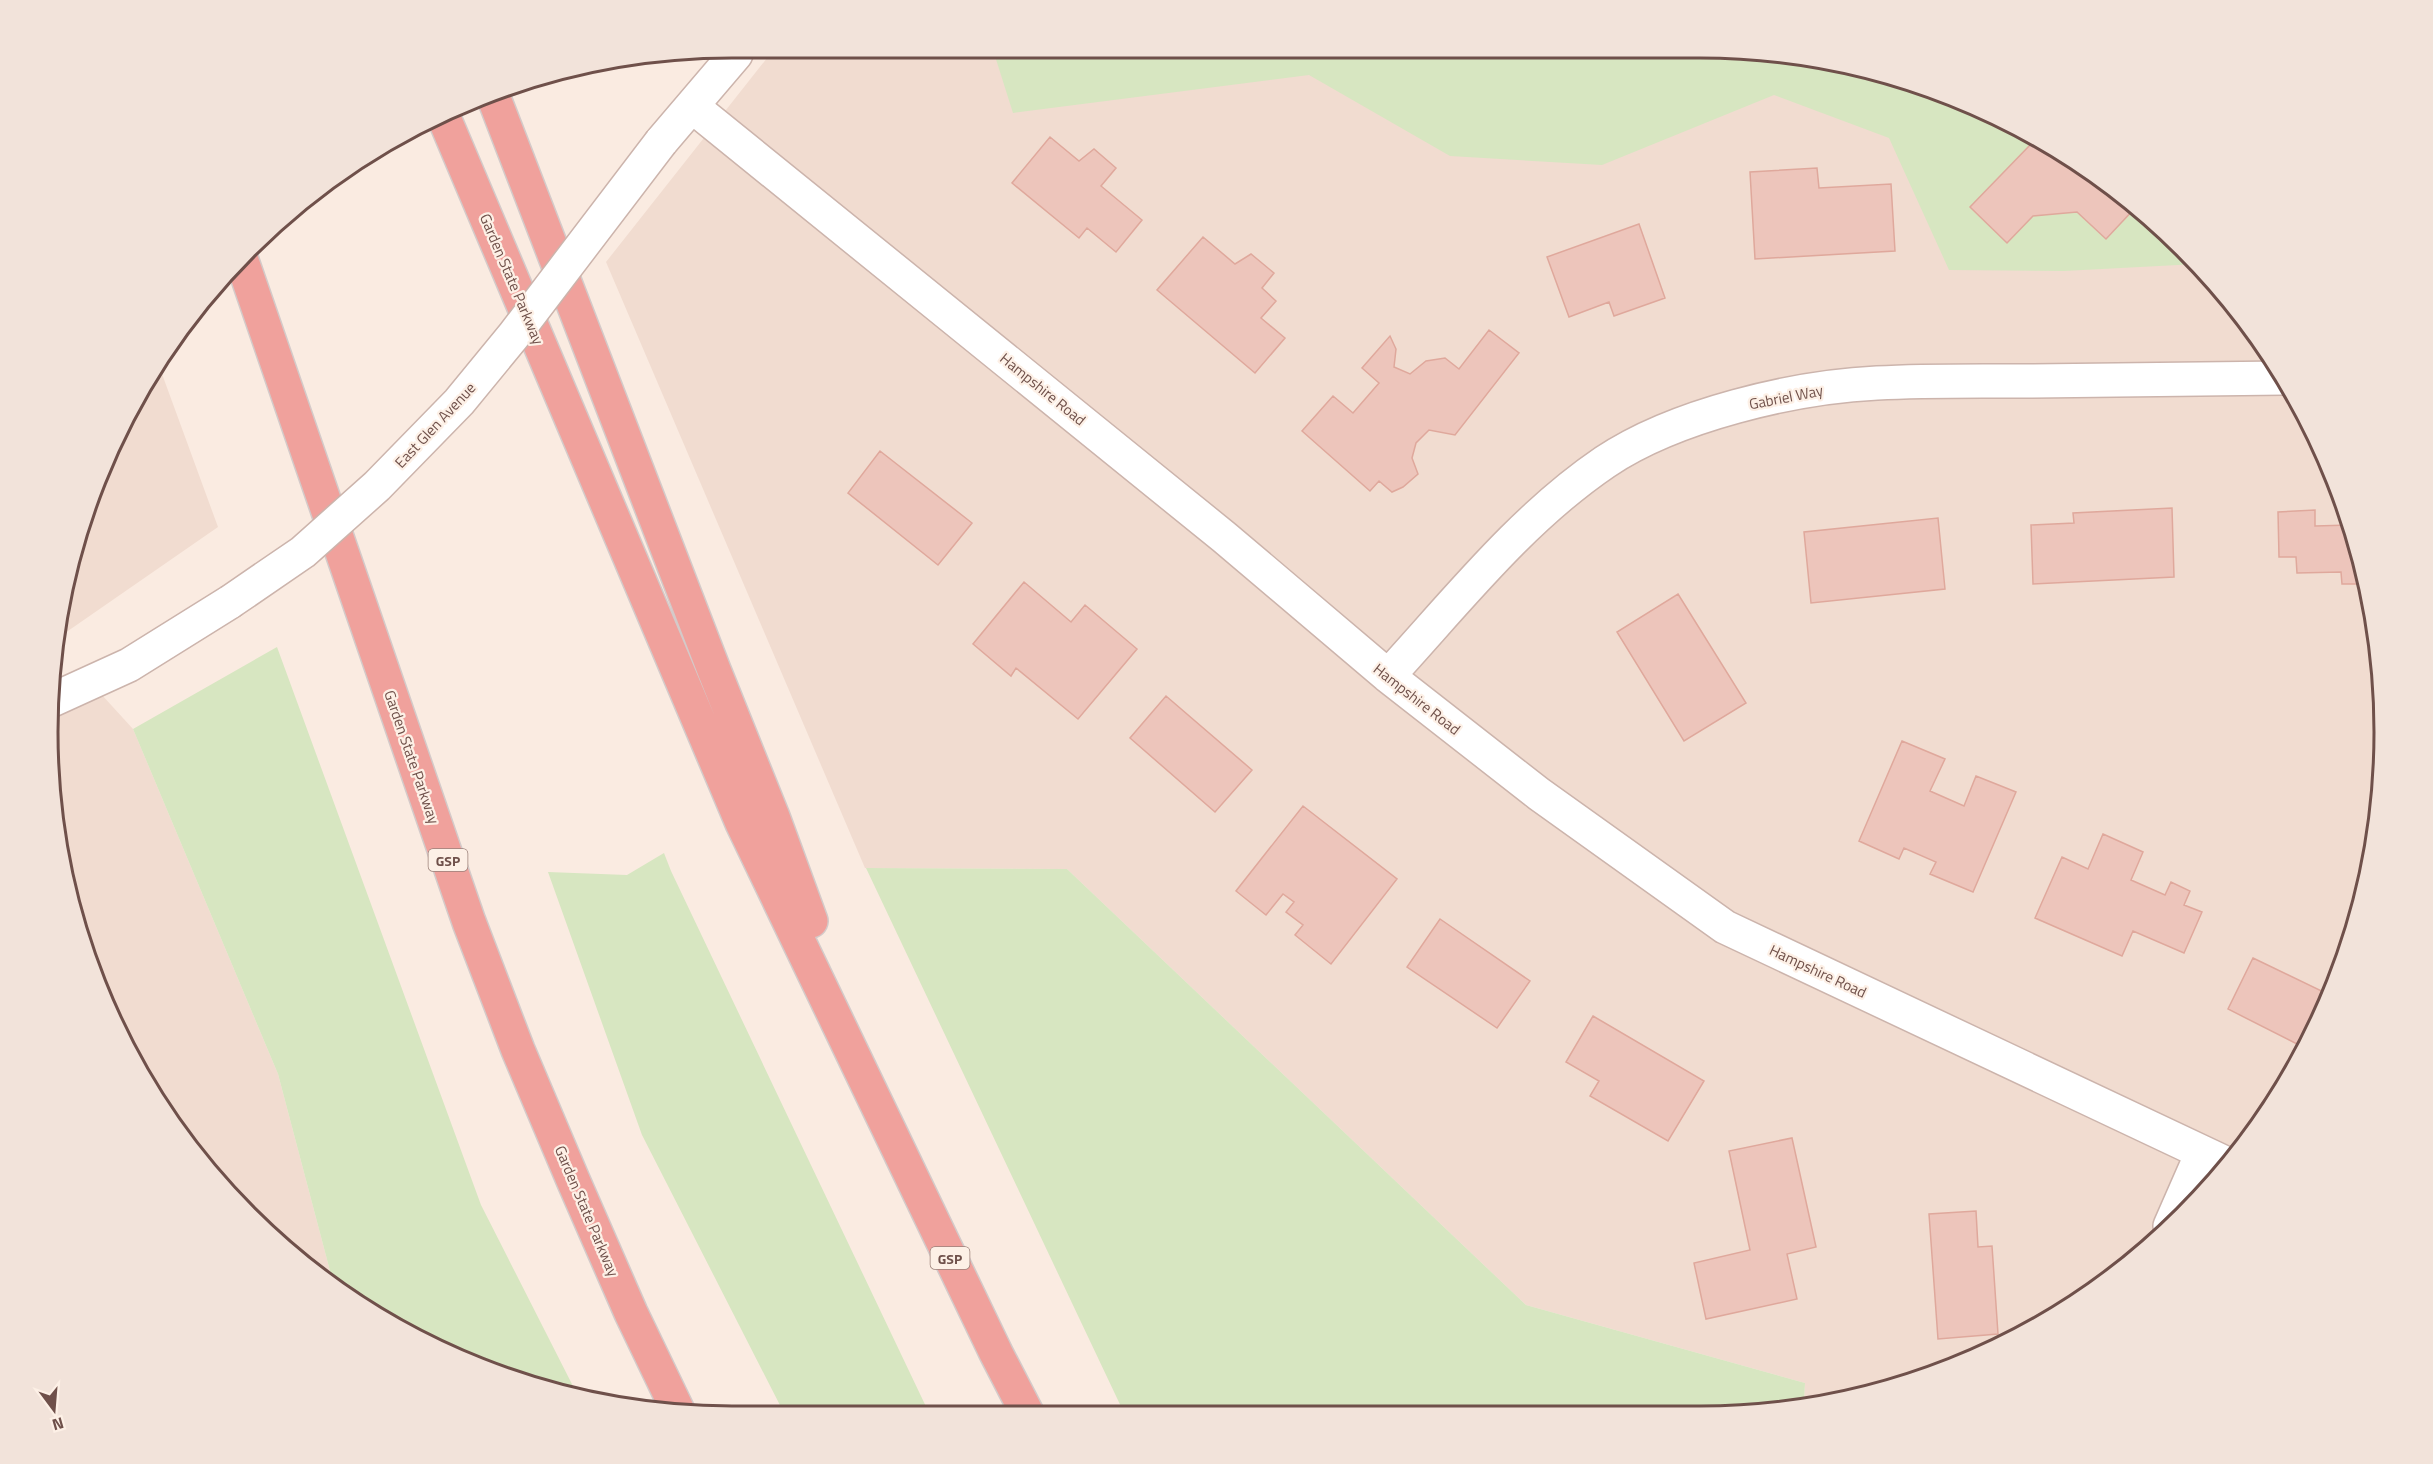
<svg xmlns="http://www.w3.org/2000/svg" width="2433" height="1464" font-family="'Titillium Web',sans-serif">
<style>
.residential{fill:#f1dcd0}
.green{fill:#d7e6c1}
.building{fill:#edc5bb;stroke:#dfa89c;stroke-width:1.5}
.lines{fill:none;stroke-linecap:round;stroke-linejoin:round}
.minor-casing{stroke:#ccb4ac;stroke-width:36}
.tertiary-casing{stroke:#ccb4ac;stroke-width:36}
.motorway-casing{stroke:#d4cac9;stroke-width:36}
.minor{stroke:#fff;stroke-width:33}
.tertiary{stroke:#fff;stroke-width:33}
.motorway{stroke:#f0a19c;stroke-width:33}
.tertiary-bridge-casing{stroke:#ccb4ac;stroke-width:36;stroke-linecap:butt}
.tertiary-bridge{stroke:#fff;stroke-width:33}
.labels{text-anchor:middle;dominant-baseline:central;stroke-width:4.5;stroke-linejoin:round;paint-order:stroke}
.shield{fill:#fdf0e6;stroke:#9a8079;stroke-width:1.5}
.shield-label{font-size:14px;font-weight:bold;fill:#6f504a}
.street-label{font-size:15px;fill:#6f504a;stroke:#fdf0e6}
.rim{fill:none;stroke:#6f504a;stroke-width:3}
</style>
<rect width="100%" height="100%" fill="#faebe1"/>
<path class="residential" d="M 1746,49 L 1921,84 L 2185,249 L 2270,352 L 2333,471 L 2372,599 L 2385,732 L 2372,866 L 2333,994 L 2270,1112 L 2152,1246 L 2043,1325 L 1921,1380 L 1804,1403 L 1805,1383 L 1526,1305 L 1067,869 L 865,868 L 606,262 L 771,53 Z
M 158,363 L 218,527 L 65,633 L 55,637 L 84,512 Z
M 91,683 L 133,729 L 278,1074 L 334,1286 L 249,1216 L 189,1148 L 139,1074 L 84,952 L 61,865 L 48,732 L 50,701 Z"/>
<path class="green" d="M 1746,49 L 1921,84 L 2081,163 L 2185,249 L 2197,264 L 2064,271 L 1949,270 L 1889,138 L 1774,95 L 1602,165 L 1450,156 L 1309,75 L 1013,113 L 994,53 Z
M 277,647 L 481,1205 L 576,1392 L 512,1380 L 352,1301 L 334,1286 L 278,1074 L 133,729 Z
M 664,853 L 671,871 L 930,1415 L 785,1415 L 642,1135 L 548,872 L 627,875 Z
M 866,868 L 1067,869 L 1526,1305 L 1805,1383 L 1804,1403 L 1746,1415 L 1125,1415 Z"/>
<path class="building" d="M 1050,137 L 1079,161 L 1094,149 L 1116,168 L 1101,186 L 1142,220 L 1116,252 L 1087,228 L 1079,238 L 1012,183 Z
M 2032,143 L 2041,143 L 2081,163 L 2135,208 L 2106,239 L 2077,212 L 2033,216 L 2007,243 L 1970,207 Z
M 1817,168 L 1819,188 L 1891,184 L 1895,251 L 1755,259 L 1750,172 Z
M 1639,224 L 1665,298 L 1614,316 L 1609,302 L 1569,317 L 1547,257 Z
M 1203,237 L 1235,264 L 1251,254 L 1274,273 L 1262,288 L 1276,301 L 1261,318 L 1285,338 L 1255,373 L 1157,290 Z
M 1489,330 L 1519,353 L 1455,435 L 1429,430 L 1416,443 L 1412,458 L 1418,474 L 1403,487 L 1392,492 L 1379,481 L 1370,491 L 1302,431 L 1333,396 L 1353,413 L 1379,383 L 1362,368 L 1390,336 L 1396,349 L 1394,367 L 1410,374 L 1426,361 L 1445,358 L 1459,369 Z
M 880,451 L 972,523 L 938,565 L 848,493 Z
M 2172,508 L 2174,577 L 2033,584 L 2031,525 L 2074,523 L 2073,513 Z
M 2315,510 L 2315,526 L 2350,525 L 2367,584 L 2342,584 L 2341,572 L 2297,573 L 2296,557 L 2279,557 L 2278,512 Z
M 1938,518 L 1945,589 L 1811,603 L 1804,532 Z
M 1024,582 L 1071,622 L 1085,605 L 1137,649 L 1078,719 L 1016,668 L 1011,676 L 973,644 Z
M 1678,594 L 1746,703 L 1684,741 L 1617,632 Z
M 1166,696 L 1252,770 L 1215,812 L 1130,738 Z
M 1902,741 L 1945,759 L 1930,791 L 1964,806 L 1976,776 L 2016,792 L 1973,892 L 1930,874 L 1936,862 L 1904,848 L 1899,859 L 1859,841 Z
M 1303,806 L 1397,879 L 1331,964 L 1295,935 L 1303,925 L 1286,912 L 1294,902 L 1283,894 L 1266,915 L 1236,891 Z
M 2103,834 L 2143,852 L 2131,880 L 2165,895 L 2171,882 L 2190,891 L 2184,905 L 2202,912 L 2184,953 L 2133,931 L 2122,956 L 2035,918 L 2062,857 L 2088,869 Z
M 62,841 L 83,929 L 79,931 L 61,865 L 59,842 Z
M 1440,919 L 1530,981 L 1497,1028 L 1407,967 Z
M 2253,958 L 2332,996 L 2310,1036 L 2303,1033 L 2297,1044 L 2228,1009 Z
M 1593,1016 L 1704,1081 L 1668,1141 L 1590,1096 L 1599,1081 L 1566,1062 Z
M 1792,1138 L 1816,1247 L 1787,1254 L 1797,1299 L 1706,1319 L 1694,1263 L 1750,1250 L 1729,1151 Z
M 1976,1211 L 1978,1247 L 1992,1246 L 1998,1334 L 1938,1339 L 1929,1214 Z"/>
<g class="lines">
<g class="minor-casing">
<path id="minor" d="M 693,107 L 1224,537 L 1388,676 L 1539,794 L 1725,927 L 2225,1163
M 1388,676 C 1456,602 1521,519 1605,462 C 1675,415 1794,387 1877,383 C 1929,380 1981,381 2033,381 C 2117,380 2200,379 2284,378
M 2170,1226 L 2202,1153"/>
</g>
<g class="tertiary-casing">
<path id="tertiary" d="M 661,142 L 736,54
M 50,701 L 129,665 L 230,602"/>
</g>
<g class="motorway-casing">
<path id="motorway" d="M 492,93 L 714,670 L 773,817 L 811,921
M 442,113 L 742,823 L 996,1353 L 1028,1415
M 241,258 L 469,922 L 518,1050 L 573,1180 L 631,1313 L 679,1413"/>
</g>
<use href="#minor" class="minor"/>
<use href="#tertiary" class="tertiary"/>
<use href="#motorway" class="motorway"/>
<g class="tertiary-bridge-casing">
<path id="tertiary-bridge" d="M 230,602 L 303,552 L 377,486 L 459,402 L 514,335 L 661,142"/>
</g>
<use href="#tertiary-bridge" class="tertiary-bridge"/>
</g>
<g class="labels">
<g class="shield">
<rect x="428.5" y="849" width="39" height="22" rx="4.5"/>
<rect x="930.5" y="1247" width="39" height="22" rx="4.5"/>
</g>
<g class="shield-label">
<text x="448" y="860">GSP</text>
<text x="950" y="1258">GSP</text>
</g>
<g class="street-label">
<text transform="translate(512 279) rotate(67)">Garden State Parkway</text>
<text transform="translate(1043 389) rotate(39)">Hampshire Road</text>
<text transform="translate(1786 397) rotate(-11)">Gabriel Way</text>
<text transform="translate(435 425) rotate(-47)">East Glen Avenue</text>
<text transform="translate(1417 699) rotate(38)">Hampshire Road</text>
<text transform="translate(412 757) rotate(71)">Garden State Parkway</text>
<text transform="translate(1818 971) rotate(25)">Hampshire Road</text>
<text transform="translate(587 1211) rotate(67)">Garden State Parkway</text>
</g>
</g>
<path d="M0 0H2433V1464H0ZM732 58H1700A674 674 0 0 1 2374 732V732A674 674 0 0 1 1700 1406H732A674 674 0 0 1 58 732V732A674 674 0 0 1 732 58Z" fill="#f2e3da" fill-rule="evenodd"/>
<path class="rim" d="M732 58H1700A674 674 0 0 1 2374 732V732A674 674 0 0 1 1700 1406H732A674 674 0 0 1 58 732V732A674 674 0 0 1 732 58Z"/>
<g transform="translate(54 1410) rotate(164)" stroke="#fdf0e6" stroke-width="4.5" paint-order="stroke">
<path d="M0-4.5L10 22L0 15L-10 22Z" fill="#6f504a"/>
<text y="-9" font-size="16" font-weight="bold" text-anchor="middle" fill="#6f504a">N</text>
</g>
</svg>
